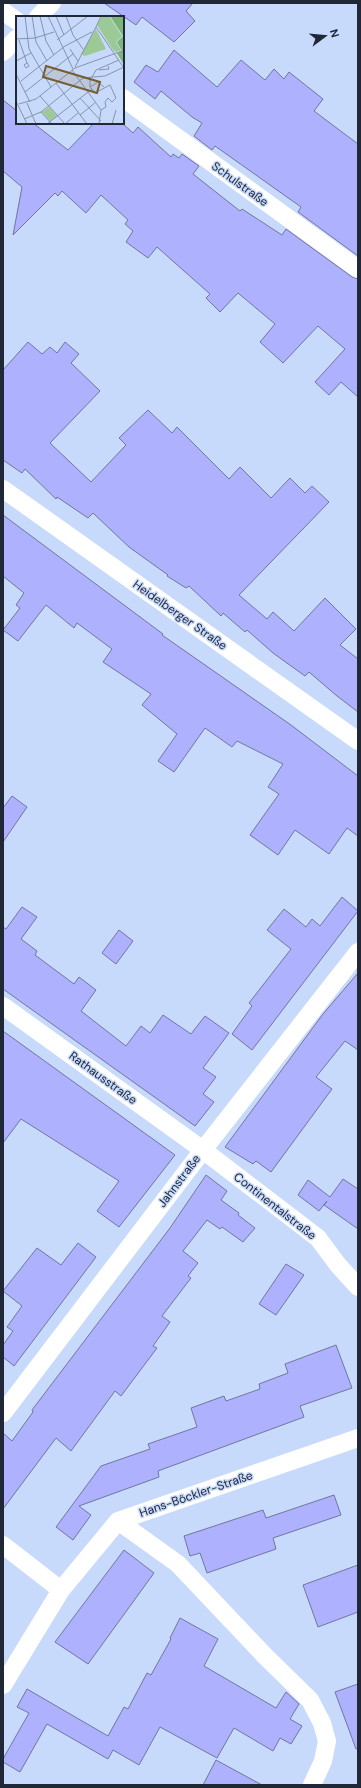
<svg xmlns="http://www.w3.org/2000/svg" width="361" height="1788" font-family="'DM Sans',sans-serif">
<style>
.building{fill:#aeb1fd;stroke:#73759d}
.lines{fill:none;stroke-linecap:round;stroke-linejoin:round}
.street{stroke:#fff;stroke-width:18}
.labels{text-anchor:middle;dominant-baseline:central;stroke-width:3;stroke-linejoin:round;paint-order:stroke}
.street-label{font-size:12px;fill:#202838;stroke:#c8dafb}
.inset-road{fill:none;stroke:#8593ad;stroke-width:1}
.view{fill:#765e2f;fill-opacity:0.15;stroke:#765e2f;stroke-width:2}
.inset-edge{fill:none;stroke:#202838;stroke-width:2}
</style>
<rect width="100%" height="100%" fill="#c8dafb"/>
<path class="building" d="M 104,3 L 193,3 L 186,11 L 195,21 L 174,42 L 142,17 L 136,25 Z
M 174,50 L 217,87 L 241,60 L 265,80 L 274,69 L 284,79 L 289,72 L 323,99 L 314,111 L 358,144 L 358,256 L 298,212 L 301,207 L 215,146 L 212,150 L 194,136 L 202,123 L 192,117 L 161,91 L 155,99 L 134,82 L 146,65 L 158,72 Z
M 3,100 L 17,111 L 17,123 L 33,123 L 68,150 L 94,123 L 122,123 L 133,133 L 138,127 L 171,157 L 173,154 L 179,158 L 182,154 L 199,166 L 193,174 L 240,211 L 242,209 L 282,235 L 286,229 L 352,277 L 358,279 L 358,397 L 341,382 L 329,395 L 315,382 L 345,349 L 318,326 L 283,363 L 260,342 L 275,324 L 238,293 L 220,312 L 206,298 L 210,294 L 157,247 L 148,258 L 126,242 L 133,231 L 125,224 L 128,220 L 101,195 L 86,213 L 62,191 L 58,196 L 55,193 L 13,235 L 22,187 L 3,171 Z
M 28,342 L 42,354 L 50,347 L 57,353 L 65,342 L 79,354 L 71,363 L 100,391 L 50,443 L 91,482 L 126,445 L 119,438 L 148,410 L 172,433 L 177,427 L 229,479 L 240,467 L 271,498 L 290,478 L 305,493 L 312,486 L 329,502 L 239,595 L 267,619 L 273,612 L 294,631 L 325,598 L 356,629 L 340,645 L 358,659 L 358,712 L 337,696 L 309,672 L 305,676 L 273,653 L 247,630 L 245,632 L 223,613 L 221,616 L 189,586 L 186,588 L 167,576 L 168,575 L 129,547 L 93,513 L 88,518 L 57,497 L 56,499 L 25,469 L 22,473 L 3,460 L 3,370 Z
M 3,515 L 163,634 L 162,635 L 291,725 L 358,776 L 358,836 L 347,828 L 329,854 L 295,830 L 278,855 L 250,835 L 279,794 L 268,787 L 283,764 L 237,741 L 232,747 L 205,728 L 174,772 L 158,761 L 177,734 L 142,705 L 151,694 L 103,662 L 112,649 L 77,623 L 74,628 L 46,605 L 18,641 L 3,630 L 20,608 L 16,605 L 24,593 L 3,576 Z
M 12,796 L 27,807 L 3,842 L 3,808 Z
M 342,897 L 358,911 L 252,1050 L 232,1034 L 252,1006 L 249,1003 L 291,949 L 267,930 L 284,909 L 306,927 L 312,919 L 320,926 Z
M 22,907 L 37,917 L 21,939 L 37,951 L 35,955 L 74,984 L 79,977 L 96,990 L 81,1011 L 126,1046 L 141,1026 L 150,1033 L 163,1015 L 191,1034 L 205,1016 L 229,1033 L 203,1068 L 216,1077 L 203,1094 L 214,1102 L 195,1126 L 3,989 L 3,927 L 6,929 Z
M 119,930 L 133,941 L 116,964 L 102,953 Z
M 358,973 L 358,1050 L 345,1041 L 316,1077 L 332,1089 L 271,1172 L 256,1161 L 253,1164 L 225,1147 L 323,1014 Z
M 3,1031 L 175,1155 L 119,1227 L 97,1211 L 119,1181 L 21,1119 L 3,1143 Z
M 206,1175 L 227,1191 L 221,1200 L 239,1213 L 238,1215 L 255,1228 L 243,1242 L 222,1227 L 220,1229 L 207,1220 L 183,1251 L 198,1263 L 188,1276 L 191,1278 L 162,1316 L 170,1322 L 153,1346 L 157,1348 L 121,1396 L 115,1391 L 71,1451 L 56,1438 L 3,1509 L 3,1433 L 12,1441 L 33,1412 L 32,1410 L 170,1228 Z
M 343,1179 L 358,1189 L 358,1229 L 324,1205 L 327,1201 L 319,1211 L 298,1195 L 308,1180 L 330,1197 Z
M 78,1243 L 96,1257 L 14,1366 L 3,1357 L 3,1345 L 13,1331 L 7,1327 L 22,1306 L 3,1291 L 37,1248 L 61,1265 Z
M 286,1264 L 304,1275 L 276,1315 L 259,1304 Z
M 336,1345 L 352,1388 L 300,1406 L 304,1417 L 158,1471 L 159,1477 L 79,1506 L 91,1515 L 73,1540 L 56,1527 L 101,1466 L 150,1449 L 148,1444 L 197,1427 L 191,1408 L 224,1396 L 226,1401 L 260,1389 L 259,1384 L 288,1373 L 285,1364 Z
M 334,1495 L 341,1515 L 273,1538 L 276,1549 L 207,1573 L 200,1553 L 190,1556 L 184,1536 L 263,1510 L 266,1518 Z
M 124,1550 L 154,1573 L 88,1664 L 55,1642 Z
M 358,1565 L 358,1612 L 318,1627 L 303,1585 Z
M 180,1618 L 218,1639 L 204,1666 L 276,1708 L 286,1692 L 299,1704 L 290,1719 L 302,1726 L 291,1744 L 280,1738 L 273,1751 L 234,1728 L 217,1758 L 160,1727 L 139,1765 L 113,1750 L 108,1759 L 47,1724 L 20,1772 L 3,1762 L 3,1759 L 29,1713 L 17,1707 L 27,1689 L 108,1736 L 124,1707 L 128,1709 L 147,1673 L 151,1675 L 171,1639 L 170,1638 Z
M 358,1684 L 358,1748 L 356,1749 L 335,1692 Z
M 216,1760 L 262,1785 L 203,1785 Z"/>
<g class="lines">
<path class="street" d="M 3,11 L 17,21
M 38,17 L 52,3
M 3,52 L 17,38
M 123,98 L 358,269
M 3,489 L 358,741
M 3,1006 L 203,1150 L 318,1238 L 338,1265 L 358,1287
M 3,1413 L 203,1150 L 358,952
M 118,1521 L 178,1564 L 265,1656 L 310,1700 L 322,1723 L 327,1741 L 323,1761 L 312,1785
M 3,1545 L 61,1590
M 3,1685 L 61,1590 L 118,1521 L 358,1438"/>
</g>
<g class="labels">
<g class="street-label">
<text transform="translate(240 184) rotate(36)">Schulstraße</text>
<text transform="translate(180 615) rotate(35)">Heidelberger Straße</text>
<text transform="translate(103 1078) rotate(36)">Rathausstraße</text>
<text transform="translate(179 1181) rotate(-53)">Jahnstraße</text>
<text transform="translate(275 1206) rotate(38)">Continentalstraße</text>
<text transform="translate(196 1494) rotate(-19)">Hans-Böckler-Straße</text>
</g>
</g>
<g transform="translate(16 16)">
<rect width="108" height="108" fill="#c8dafb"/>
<path d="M 80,13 L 90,33 L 69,40 L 65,38 Z" fill="#9bca96"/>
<path d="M 94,0 L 108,0 L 108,49 L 101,37 L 106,35 L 101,26 L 107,20 Z" fill="#7cb576"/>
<path d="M 86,0 L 93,0 L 106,20 L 100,26 L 105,34 L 100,36 L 97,34 L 81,9 Z" fill="#9bca96"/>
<path d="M 33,91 L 41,100 L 34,105 L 26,96 Z" fill="#9bca96"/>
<path class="inset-road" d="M 9,0 L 13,33 L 35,71M 16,0 L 20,26 L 31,45M 24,0 L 30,25 L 38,39M 32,0 L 57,53M 40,0 L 48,19M 50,0 L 57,19 L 67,33M 85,0 L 80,11 L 108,52M 0,23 L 19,22 L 38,16M 3,24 L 11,47M 41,24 L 72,0M 54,33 L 62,45M 0,45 L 15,37M 11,47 L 13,50 L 10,52 L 8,49 ZM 59,51 L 80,11M 56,54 L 85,94 L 83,108M 83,54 L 93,53 L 92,50M 0,58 L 14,86M 74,61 L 74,71 L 79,77 L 94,69 L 100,82 L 96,86 L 92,82 L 89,86 L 90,91 L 85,94M 76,61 L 80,54 L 103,44M 5,65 L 49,30 L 76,16M 40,67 L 71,108M 74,71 L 82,66 L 88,71M 9,76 L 57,38M 24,80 L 49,108 L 62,97M 64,82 L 85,105M 0,85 L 11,108M 11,87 L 20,108M 3,88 L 20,83 L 59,52 L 106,35 L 108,38M 25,96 L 36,108M 64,99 L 80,86M 8,103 L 25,96 L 67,62 L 89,60 L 108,51M 31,108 L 76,73M 96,108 L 100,94"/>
<path class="view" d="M 30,50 L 84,66 L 81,77 L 27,61 Z"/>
<rect width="108" height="108" class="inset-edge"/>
</g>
<rect width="361" height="1788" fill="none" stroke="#202838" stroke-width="8"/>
<g transform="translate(325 36) rotate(74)" stroke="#c8dafb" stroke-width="3" paint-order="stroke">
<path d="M0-3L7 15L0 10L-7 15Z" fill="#202838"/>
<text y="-6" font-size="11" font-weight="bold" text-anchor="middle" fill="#202838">N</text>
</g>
</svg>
